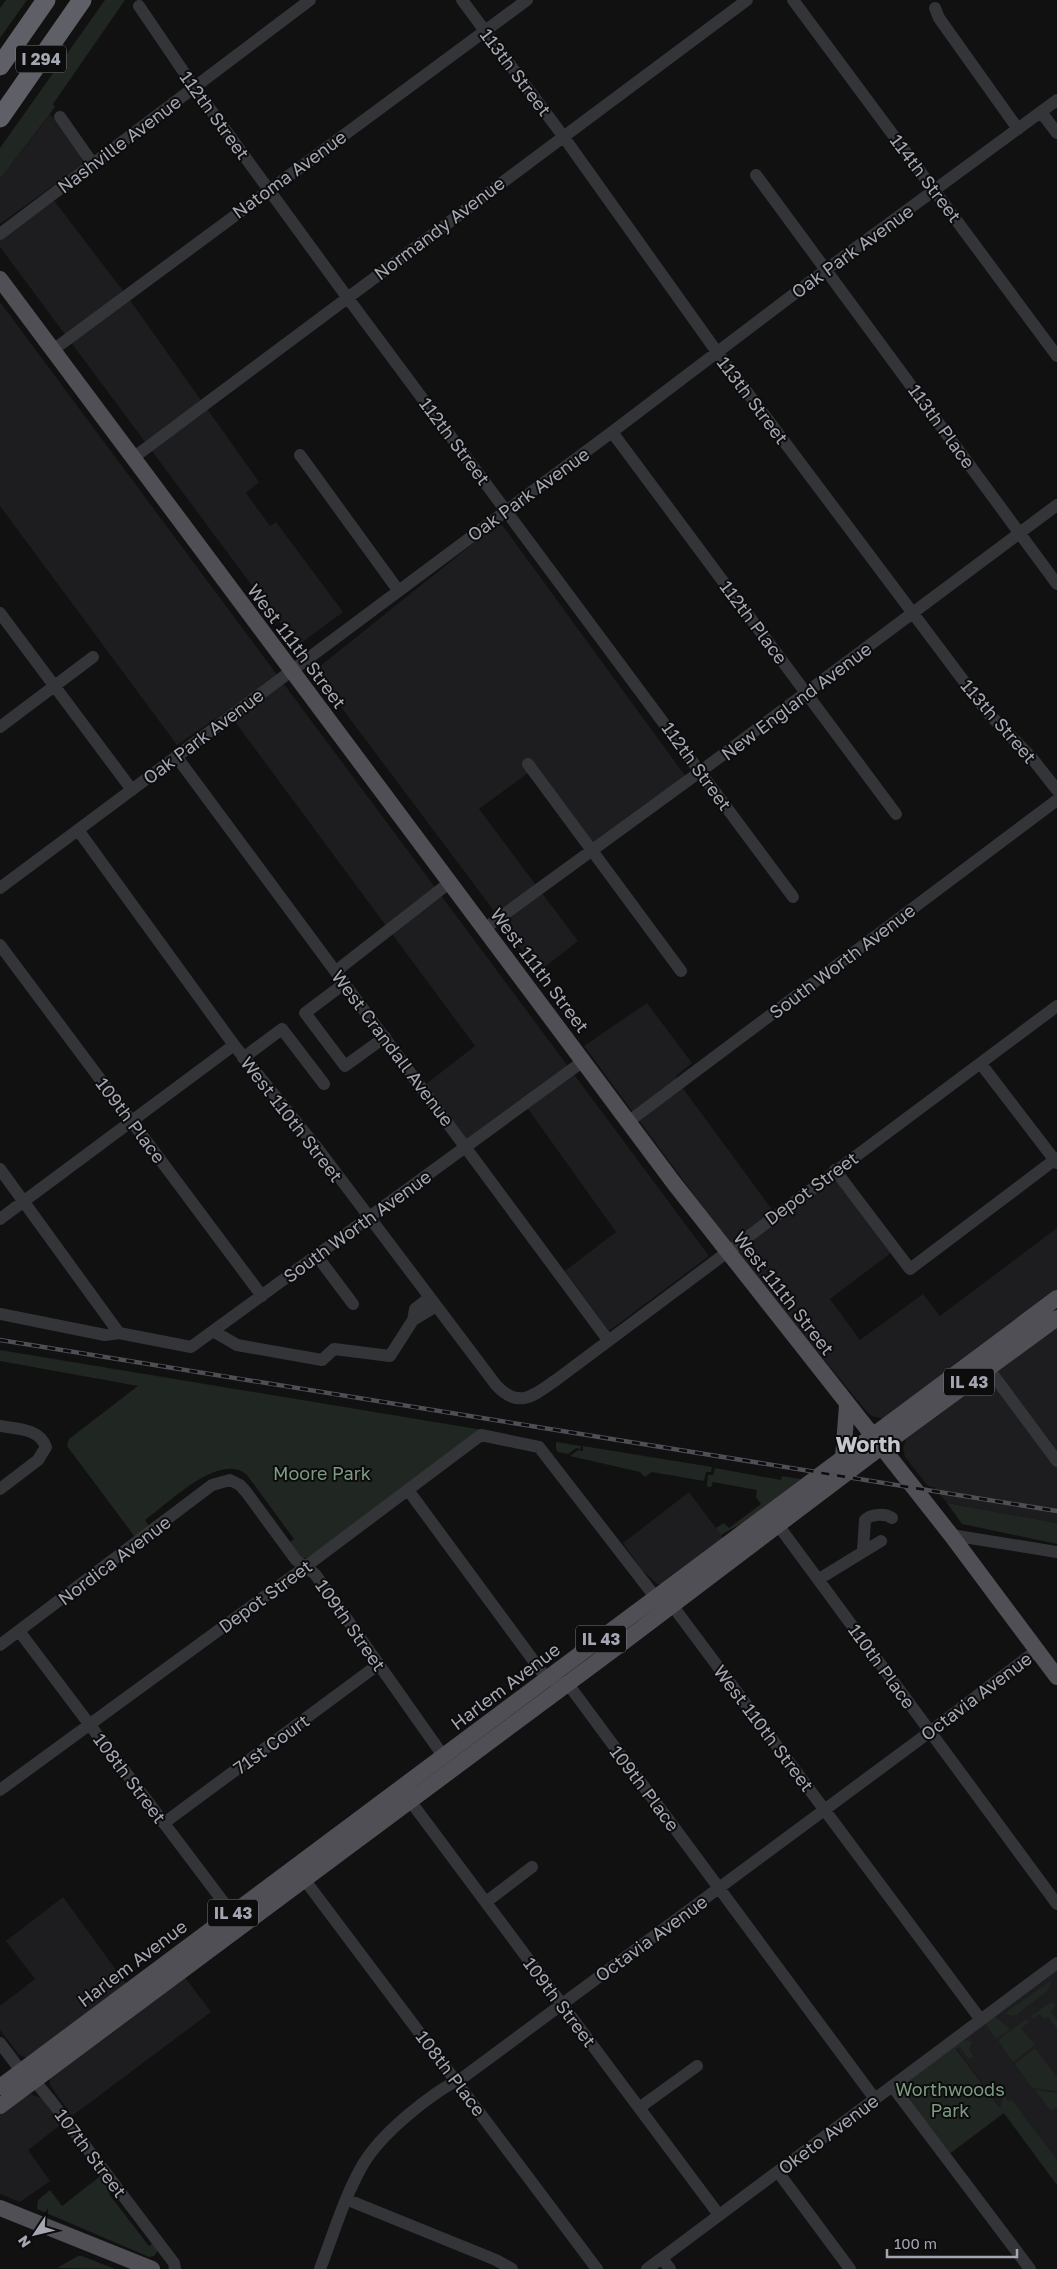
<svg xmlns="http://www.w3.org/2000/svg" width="1057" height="2269" font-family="'Golos Text',sans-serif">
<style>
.built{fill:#1d1d1f}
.green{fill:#202621}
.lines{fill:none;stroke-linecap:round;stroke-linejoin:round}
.minor{stroke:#343539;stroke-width:12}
.major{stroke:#4f4f55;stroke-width:16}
.highway{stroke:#5f6067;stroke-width:19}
.rail-casing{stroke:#4e4e54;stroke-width:4.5}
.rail{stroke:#0c0c0d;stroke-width:2.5;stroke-dasharray:8;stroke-linecap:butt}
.labels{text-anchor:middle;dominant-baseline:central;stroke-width:4;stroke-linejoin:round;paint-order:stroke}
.shield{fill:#0c0c0d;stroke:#767880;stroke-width:1}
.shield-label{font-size:16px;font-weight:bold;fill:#a4a6b1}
.street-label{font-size:18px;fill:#a4a6b1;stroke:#0c0c0d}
.park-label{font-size:18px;fill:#7d9a82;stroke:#0c0c0d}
.district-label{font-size:22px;font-weight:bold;fill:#c4c6ce;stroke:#0c0c0d}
</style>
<rect width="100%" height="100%" fill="#111112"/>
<path class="built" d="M 50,114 L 81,157 L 83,164 L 0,224 L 0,179 Z
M 52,198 L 127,296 L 259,482 L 246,493 L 270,526 L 276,522 L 343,612 L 297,646 L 0,247 L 0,239 Z
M 0,302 L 709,1256 L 609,1331 L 565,1271 L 616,1232 L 521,1099 L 466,1139 L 426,1084 L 475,1046 L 227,711 L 177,745 L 0,506 Z
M 500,522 L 686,777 L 588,849 L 531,771 L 479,809 L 578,941 L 537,973 L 503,923 L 314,671 Z
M 647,1003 L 692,1063 L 676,1076 L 679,1083 L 779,1219 L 834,1176 L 891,1253 L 830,1299 L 860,1340 L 923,1294 L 940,1316 L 1057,1228 L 1057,1291 L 884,1419 L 872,1416 L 867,1412 L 745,1264 L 584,1046 Z
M 1057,1326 L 1057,1523 L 947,1503 L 934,1487 L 928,1486 L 905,1457 L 903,1448 L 906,1439 Z
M 689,1492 L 724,1539 L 661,1584 L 657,1584 L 642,1570 L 623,1543 Z
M 63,1897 L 127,1985 L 30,2058 L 24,2057 L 19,2055 L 0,2030 L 0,2006 L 35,1979 L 6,1941 Z
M 1057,1966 L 1057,2185 L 953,2044 Z
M 184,1976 L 211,2012 L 72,2116 L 50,2085 L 50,2078 Z
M 30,2094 L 44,2099 L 63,2123 L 28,2150 L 50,2181 L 20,2202 L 0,2194 L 0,2114 Z"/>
<path class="green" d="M 6,0 L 27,0 L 0,38 L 0,8 Z
M 105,0 L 125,0 L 53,104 L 55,107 L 0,179 L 0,148 Z
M 0,1350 L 495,1432 L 307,1558 L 302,1558 L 289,1543 L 294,1539 L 247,1475 C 220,1451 169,1503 145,1520 L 150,1527 L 135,1537 L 67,1446 L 69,1439 L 138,1386 L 0,1361 Z
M 556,1442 L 581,1446 L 580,1449 L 576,1448 L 568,1454 L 558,1452 L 556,1449 Z
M 583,1446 L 712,1467 L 711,1472 L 706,1472 L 704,1481 L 652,1472 L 645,1477 L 640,1472 L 570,1456 L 578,1450 L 583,1451 Z
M 715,1468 L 781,1480 L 782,1476 L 801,1479 L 746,1521 L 721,1535 L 716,1528 L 724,1523 L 729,1528 L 761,1504 L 756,1497 L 757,1490 L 713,1482 L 711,1487 L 708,1487 L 707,1485 L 708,1475 L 713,1475 Z
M 947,1503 L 1057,1523 L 1057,1544 L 962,1524 Z
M 1052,1980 L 1047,1991 L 1016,2015 L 1011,2016 L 1005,2013 Z
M 1051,2002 L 1055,2004 L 1055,2007 L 1050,2011 L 1057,2020 L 1057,2028 L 1048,2017 L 1044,2019 L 1039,2014 L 1033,2019 L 1032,2015 Z
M 993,2015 L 1010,2029 L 996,2039 L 983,2021 Z
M 1026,2019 L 1029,2022 L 1021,2028 L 1035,2045 L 1013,2062 L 998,2040 Z
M 961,2040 L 972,2041 L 969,2050 L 974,2057 L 969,2059 L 960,2047 L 956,2049 L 1000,2108 L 1004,2095 L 1008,2101 L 1011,2099 L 1057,2160 L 1057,2185 L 1004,2113 L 948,2155 L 902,2093 L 904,2084 Z
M 1035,2048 L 1057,2078 L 1057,2091 L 1032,2088 L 1015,2064 Z
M 1035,2090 L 1057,2093 L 1057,2107 L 1051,2111 Z
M 103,2174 L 115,2190 L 109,2194 L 149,2246 L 154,2242 L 158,2251 L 154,2256 L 149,2257 L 37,2209 L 38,2200 L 50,2190 L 62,2206 Z
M 78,2256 L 82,2256 L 115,2269 L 57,2268 Z"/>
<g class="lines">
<path class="minor" d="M 462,0 L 563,136 L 717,352 L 987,712 L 1031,757 L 1057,790
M 793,0 L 1057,356
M 139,6 L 194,87 L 347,297 L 793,897
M 935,8 L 939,18 L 1018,129
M 1041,112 L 1057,133
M 60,117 L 93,164
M 756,175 L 1057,584
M 0,234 L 310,0
M 53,350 L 527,0
M 612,432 L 896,814
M 300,455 L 398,590
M 133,458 L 747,0
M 0,613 L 132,790
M 0,727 L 93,657
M 176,756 L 608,1340
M 528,764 L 681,971
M 78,830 L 234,1045 L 318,1149 L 496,1385 C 519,1410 534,1395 556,1380 L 1057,1006
M 0,888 L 612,432 L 827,269 L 1057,100
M 484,929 L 701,771 L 1057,505
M 0,945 L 262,1296
M 336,971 L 449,883
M 345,983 L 305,1013 L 345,1066 L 385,1037
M 243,1058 L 282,1029 L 324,1084
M 981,1064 L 1057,1163
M 628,1122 L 1057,800
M 0,1169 L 119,1333
M 835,1170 L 910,1269 L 1057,1158
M 0,1219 L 234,1045
M 317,1256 L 353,1304
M 0,1314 L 105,1335 L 119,1333 L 191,1347 L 582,1062
M 413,1320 L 415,1309 L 429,1298
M 213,1331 L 237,1345 L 322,1360 L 334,1349 L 390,1356 L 413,1320 L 436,1306
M 988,1368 L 1057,1461
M 0,1426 C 17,1429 39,1428 46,1447 L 38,1460 L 0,1489
M 408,1490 L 547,1679 L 568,1684 L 875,2099
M 778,1525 L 1057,1904
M 951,1535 L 1057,1552
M 863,1551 L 865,1520 C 871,1514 885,1513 892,1518
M 819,1579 L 881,1541
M 19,1631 L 237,1920
M 0,1645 L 212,1485 L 230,1480 L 240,1485 L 247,1493 L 296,1560 L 315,1574 L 444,1757
M 0,1790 L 305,1567 L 481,1435 L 539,1447 L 656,1598 L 672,1605 L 981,2020
M 405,1794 L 719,2215
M 164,1823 L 379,1664
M 304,1879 L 597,2269
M 486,1902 L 532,1867
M 0,2043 L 21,2071 L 34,2080 L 52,2102 L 174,2263 L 175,2269
M 892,2086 L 1030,2269
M 639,2108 L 697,2066
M 778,2172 L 850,2269
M 348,2200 L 496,2260 L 512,2269
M 662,2258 L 670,2269
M 320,2269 C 333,2235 344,2198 362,2166 C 381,2133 431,2093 465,2076 L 931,1731 L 1037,1650
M 647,2269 L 1057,1963"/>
<path class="major" d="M 0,279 L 673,1182 L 951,1535 L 1057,1677
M 843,1458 L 847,1405
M 0,2087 L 1057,1298
M 0,2106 L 621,1644 L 881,1447 L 1057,1318
M 0,2208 L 152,2269"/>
<path class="highway" d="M 0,66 L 46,0
M 0,118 L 82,0"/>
<g class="rail-casing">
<path id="rail" d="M 0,1340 L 1057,1511"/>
</g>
<use href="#rail" class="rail"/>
</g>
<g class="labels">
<g class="shield">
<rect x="16" y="45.5" width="50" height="27" rx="4"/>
<rect x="944" y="1368.5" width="50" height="27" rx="4"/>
<rect x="576" y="1625.5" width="50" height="27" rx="4"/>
<rect x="208" y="1899.5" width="50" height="27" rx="4"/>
</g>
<g class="shield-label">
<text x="41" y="59">I 294</text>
<text x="969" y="1382">IL 43</text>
<text x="601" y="1639">IL 43</text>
<text x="233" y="1913">IL 43</text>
</g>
<g class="street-label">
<text transform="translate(516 72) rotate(53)">113th Street</text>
<text transform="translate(215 115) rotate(54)">112th Street</text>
<text transform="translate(119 144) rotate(-37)">Nashville Avenue</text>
<text transform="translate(289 174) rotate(-36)">Natoma Avenue</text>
<text transform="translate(926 178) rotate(53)">114th Street</text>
<text transform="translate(439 228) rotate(-37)">Normandy Avenue</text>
<text transform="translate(852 251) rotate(-36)">Oak Park Avenue</text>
<text transform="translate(753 400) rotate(53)">113th Street</text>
<text transform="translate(942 426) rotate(54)">113th Place</text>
<text transform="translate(455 441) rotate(53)">112th Street</text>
<text transform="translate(528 494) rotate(-36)">Oak Park Avenue</text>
<text transform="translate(754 622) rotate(53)">112th Place</text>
<text transform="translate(297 646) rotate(53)">West 111th Street</text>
<text transform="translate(796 701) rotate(-37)">New England Avenue</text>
<text transform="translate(999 721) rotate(49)">113th Street</text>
<text transform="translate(203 736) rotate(-37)">Oak Park Avenue</text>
<text transform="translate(697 766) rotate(54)">112th Street</text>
<text transform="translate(842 961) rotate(-37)">South Worth Avenue</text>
<text transform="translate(540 970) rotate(53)">West 111th Street</text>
<text transform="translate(393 1048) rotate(53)">West Crandall Avenue</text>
<text transform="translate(292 1119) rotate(52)">West 110th Street</text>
<text transform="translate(131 1120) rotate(53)">109th Place</text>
<text transform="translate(811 1188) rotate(-36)">Depot Street</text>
<text transform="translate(357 1226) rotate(-36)">South Worth Avenue</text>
<text transform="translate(784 1293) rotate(52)">West 111th Street</text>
<text transform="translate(114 1560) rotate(-37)">Nordica Avenue</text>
<text transform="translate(265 1596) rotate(-36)">Depot Street</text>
<text transform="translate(351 1625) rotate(55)">109th Street</text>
<text transform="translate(882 1666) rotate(54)">110th Place</text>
<text transform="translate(505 1686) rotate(-37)">Harlem Avenue</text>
<text transform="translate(976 1696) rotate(-37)">Octavia Avenue</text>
<text transform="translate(764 1728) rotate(53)">West 110th Street</text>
<text transform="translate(271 1744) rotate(-36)">71st Court</text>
<text transform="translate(130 1778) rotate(53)">108th Street</text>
<text transform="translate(645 1788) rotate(53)">109th Place</text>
<text transform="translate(651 1938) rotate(-36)">Octavia Avenue</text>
<text transform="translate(132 1963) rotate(-37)">Harlem Avenue</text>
<text transform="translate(560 2002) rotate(53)">109th Street</text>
<text transform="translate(451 2073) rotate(53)">108th Place</text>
<text transform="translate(828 2134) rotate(-37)">Oketo Avenue</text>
<text transform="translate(91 2153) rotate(53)">107th Street</text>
</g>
<g class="park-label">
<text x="322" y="1473">Moore Park</text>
<text x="950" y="2089">Worthwoods<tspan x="950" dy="21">Park</tspan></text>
</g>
<g class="district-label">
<text x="868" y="1443">Worth</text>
</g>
</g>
<g transform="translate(35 2234) rotate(235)" stroke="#0c0c0d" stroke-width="4" paint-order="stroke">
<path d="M0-4L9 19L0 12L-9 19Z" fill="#a4a6b1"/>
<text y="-8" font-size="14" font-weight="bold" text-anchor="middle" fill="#a4a6b1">N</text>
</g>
<path d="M887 2249v8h130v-8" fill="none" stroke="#a4a6b1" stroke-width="2.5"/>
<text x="894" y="2249" font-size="15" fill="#a4a6b1" stroke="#0c0c0d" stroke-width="4" paint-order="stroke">100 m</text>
</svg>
